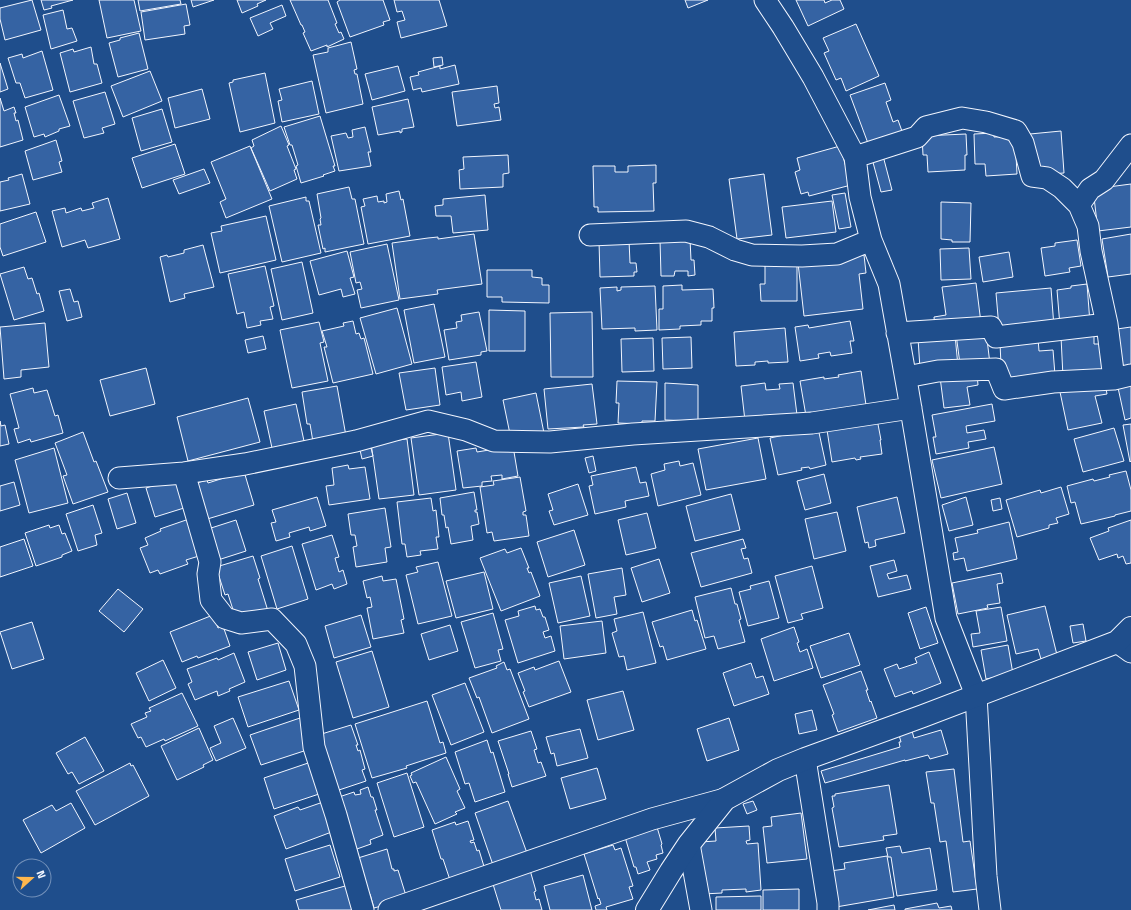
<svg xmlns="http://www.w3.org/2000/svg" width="1131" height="910" font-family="'Titillium Web',sans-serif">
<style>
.building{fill:#3563a3;stroke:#f2f6ff}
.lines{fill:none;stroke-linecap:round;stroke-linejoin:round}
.street-casing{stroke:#f2f6ff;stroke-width:23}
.secondary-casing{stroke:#f2f6ff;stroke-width:24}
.street{stroke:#1f4e8c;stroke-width:21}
.secondary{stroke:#1f4e8c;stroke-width:22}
</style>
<rect width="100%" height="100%" fill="#1f4e8c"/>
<path class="building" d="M 32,0 L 41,30 L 5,40 L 0,19 L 0,8 Z
M 41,0 L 73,0 L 51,6 L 52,8 L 44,10 Z
M 99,0 L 134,0 L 141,31 L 107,38 Z
M 138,0 L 180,0 L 181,4 L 140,11 Z
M 191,0 L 214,0 L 193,7 Z
M 237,0 L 266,0 L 257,4 L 258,6 L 242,13 Z
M 290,0 L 328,0 L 337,23 L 335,24 L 339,33 L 341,32 L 344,39 L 327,47 L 327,45 L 311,51 L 303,33 L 305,32 L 302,25 L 301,25 Z
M 340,0 L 383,0 L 390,20 L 383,22 L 384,25 L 350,37 L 337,2 Z
M 394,0 L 439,0 L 447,26 L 401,38 L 397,22 L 405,20 L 402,11 L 397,12 Z
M 685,0 L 708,0 L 688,8 Z
M 796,0 L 824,0 L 825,3 L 832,0 L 840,0 L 844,9 L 808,26 Z
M 186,4 L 190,25 L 184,26 L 185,34 L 145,40 L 141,12 Z
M 282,5 L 286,16 L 270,23 L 273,29 L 258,36 L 250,18 Z
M 63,10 L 67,29 L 72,28 L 77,41 L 51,49 L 43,15 Z
M 856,24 L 879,76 L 846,91 L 841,78 L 836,80 L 824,53 L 829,51 L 823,38 Z
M 139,33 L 148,69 L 118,77 L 109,43 L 120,40 L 120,38 Z
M 351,42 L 357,69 L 354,70 L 355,74 L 357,74 L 363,104 L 326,113 L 313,55 L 328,52 L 328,48 Z
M 91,47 L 94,64 L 97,64 L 102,83 L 70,92 L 60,53 L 73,49 L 74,52 Z
M 42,51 L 53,90 L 25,98 L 20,83 L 16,83 L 8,58 L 22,54 L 23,58 Z
M 442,57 L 443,65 L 434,67 L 433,58 Z
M 0,63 L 8,89 L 0,92 Z
M 455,65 L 459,84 L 422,92 L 421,88 L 413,90 L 410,77 L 419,75 L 418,72 L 440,66 L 440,69 Z
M 398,66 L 405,91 L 372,100 L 365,74 Z
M 150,71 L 162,101 L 123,117 L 111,86 Z
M 265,73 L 275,123 L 240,132 L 229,83 L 233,82 L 233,80 Z
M 312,81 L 319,114 L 282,122 L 278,101 L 282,100 L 279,89 Z
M 885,83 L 891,100 L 886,102 L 893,122 L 898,120 L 903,134 L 869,146 L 850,95 Z
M 497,86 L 499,103 L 494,104 L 495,108 L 499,107 L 501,120 L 457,126 L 452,92 Z
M 202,89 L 210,119 L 175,128 L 168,98 Z
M 105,92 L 115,124 L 102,128 L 104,133 L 84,138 L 73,101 Z
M 59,95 L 70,126 L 59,129 L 59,131 L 45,137 L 44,134 L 34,137 L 25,107 Z
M 0,98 L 4,111 L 14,107 L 16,113 L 14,113 L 16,121 L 18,120 L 23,140 L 0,147 Z
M 408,99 L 414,127 L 402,129 L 402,132 L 400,133 L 400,131 L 378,135 L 372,107 Z
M 162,109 L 172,142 L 141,151 L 132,118 Z
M 320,116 L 335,166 L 333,166 L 335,171 L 323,175 L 324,176 L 301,183 L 296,166 L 298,165 L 292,145 L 290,145 L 284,127 Z
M 281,126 L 289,145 L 287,146 L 296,169 L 294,170 L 297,179 L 270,191 L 251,148 L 254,146 L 252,140 Z
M 365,127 L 371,152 L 368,152 L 371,166 L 339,171 L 331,136 L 346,133 L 348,138 L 353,137 L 352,130 Z
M 1061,131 L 1064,173 L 1034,175 L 1030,134 Z
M 994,133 L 994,137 L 1015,136 L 1017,174 L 986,176 L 985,164 L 975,164 L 974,134 Z
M 966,134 L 967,155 L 965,155 L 965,170 L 928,172 L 927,155 L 923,155 L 922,136 Z
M 56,140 L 62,161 L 59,162 L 62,172 L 33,180 L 25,151 Z
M 175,144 L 185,174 L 142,188 L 132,158 Z
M 250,146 L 272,199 L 226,218 L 220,202 L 226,199 L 211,162 Z
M 840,146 L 851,185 L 809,196 L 808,192 L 801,194 L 795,172 L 800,170 L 797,158 Z
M 882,152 L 892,190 L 881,192 L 871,155 Z
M 508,155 L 509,173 L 503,174 L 503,187 L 460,189 L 459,170 L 464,169 L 463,157 Z
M 656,165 L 656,183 L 653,183 L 654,211 L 598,212 L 598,207 L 594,207 L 593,166 L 615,166 L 615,172 L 628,172 L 628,166 Z
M 204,169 L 210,183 L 179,194 L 173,180 Z
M 22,174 L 30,204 L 0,211 L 0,182 L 9,180 L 8,178 Z
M 764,174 L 772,235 L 737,239 L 729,179 Z
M 1131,184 L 1131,227 L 1098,231 L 1093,189 Z
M 349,187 L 352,199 L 355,199 L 364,244 L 325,252 L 325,248 L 323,249 L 318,225 L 321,225 L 320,219 L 321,218 L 317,194 Z
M 399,191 L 401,200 L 403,199 L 410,236 L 368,244 L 361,207 L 365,206 L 363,199 L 377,196 L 378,202 L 384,201 L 384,203 L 387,202 L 386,194 Z
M 845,193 L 851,227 L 839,229 L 832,195 Z
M 485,195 L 488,230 L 453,233 L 451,216 L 436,216 L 435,206 L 443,205 L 443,199 Z
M 306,197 L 306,201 L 309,201 L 321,253 L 282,262 L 269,206 Z
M 108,198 L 120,239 L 88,248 L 85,240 L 62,247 L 52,211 L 65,208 L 66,213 L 81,208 L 82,211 L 94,208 L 92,203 Z
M 832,201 L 836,232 L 786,238 L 782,207 Z
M 941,202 L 971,203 L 970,242 L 952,242 L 952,240 L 941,239 Z
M 36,212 L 46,242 L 3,256 L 0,247 L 0,224 Z
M 266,216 L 276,260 L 220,273 L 211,233 L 222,231 L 221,226 Z
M 474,234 L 482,284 L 437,290 L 438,294 L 400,299 L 392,243 L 428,238 L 438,237 L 438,239 Z
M 1131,234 L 1131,274 L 1108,277 L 1102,239 Z
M 690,239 L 691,260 L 694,260 L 695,275 L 688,276 L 688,271 L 675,271 L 674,276 L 661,276 L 660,240 Z
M 629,240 L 630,263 L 636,263 L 637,272 L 634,272 L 634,276 L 600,277 L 599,241 Z
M 1077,240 L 1081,266 L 1069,268 L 1070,272 L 1045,276 L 1041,248 L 1055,246 L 1055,243 Z
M 387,244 L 399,300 L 361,308 L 357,290 L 362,289 L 360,282 L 356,283 L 350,252 Z
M 203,245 L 214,287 L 184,294 L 185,298 L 170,302 L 160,257 L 167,255 L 168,257 L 184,253 L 184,250 Z
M 969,248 L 971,279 L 941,280 L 940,249 Z
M 347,251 L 354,277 L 350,278 L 355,294 L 343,297 L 341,289 L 319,295 L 310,261 Z
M 1009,252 L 1013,277 L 983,282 L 979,257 Z
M 864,255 L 866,273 L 859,274 L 863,309 L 804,316 L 798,263 Z
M 765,261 L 797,261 L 797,301 L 761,301 L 760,284 L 765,284 Z
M 302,262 L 313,313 L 282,320 L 271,269 Z
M 265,266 L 274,306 L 270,307 L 273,319 L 260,321 L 261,325 L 247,328 L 244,312 L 237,314 L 228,274 Z
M 24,267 L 28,279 L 32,278 L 37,294 L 39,293 L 44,311 L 14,320 L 0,274 Z
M 487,270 L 532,270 L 532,277 L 542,278 L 542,285 L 549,285 L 549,303 L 502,302 L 502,297 L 487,297 Z
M 976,283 L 981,323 L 935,329 L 934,317 L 946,315 L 942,287 Z
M 1087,284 L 1090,323 L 1060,326 L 1057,290 L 1071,288 L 1071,286 Z
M 682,285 L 682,290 L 713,289 L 714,308 L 712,308 L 712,321 L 701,321 L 701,325 L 680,326 L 680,329 L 659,330 L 659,309 L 663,309 L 663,286 Z
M 655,286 L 657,330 L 635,331 L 635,328 L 602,329 L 600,288 L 617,287 L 617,291 L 621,290 L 621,287 Z
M 1051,288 L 1054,327 L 999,328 L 996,293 Z
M 70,289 L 74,302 L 78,301 L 82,317 L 67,321 L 59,291 Z
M 434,304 L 445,357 L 414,363 L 404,310 Z
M 397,308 L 412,364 L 376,374 L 360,318 Z
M 489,310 L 525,311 L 525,351 L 489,351 Z
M 479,312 L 487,351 L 481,352 L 481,355 L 449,360 L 444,330 L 457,328 L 456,322 L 462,321 L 461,315 Z
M 592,312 L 593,377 L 551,377 L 550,313 Z
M 353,321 L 356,334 L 359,333 L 361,339 L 364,338 L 373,374 L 333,383 L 324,347 L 327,347 L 322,331 L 344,326 L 343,323 Z
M 850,321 L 854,341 L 850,341 L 852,353 L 831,356 L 830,352 L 818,354 L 819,358 L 800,361 L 795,327 L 808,325 L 809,328 Z
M 319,322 L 324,342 L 320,343 L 328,381 L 292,388 L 280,330 Z
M 45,323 L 49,367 L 21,370 L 21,377 L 4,379 L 0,327 Z
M 1131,327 L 1131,370 L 1117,372 L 1117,329 Z
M 785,328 L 788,362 L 768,363 L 768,361 L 755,362 L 755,365 L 736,366 L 734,332 Z
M 986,331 L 990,364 L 960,364 L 956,334 Z
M 955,335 L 958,366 L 920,369 L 918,338 Z
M 1094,335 L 1094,344 L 1102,344 L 1109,374 L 1063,377 L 1061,337 Z
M 263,336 L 266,349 L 248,353 L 245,340 Z
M 691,337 L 692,368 L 663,369 L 662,338 Z
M 653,338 L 654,371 L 622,372 L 621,339 Z
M 1038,338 L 1039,351 L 1053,350 L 1055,375 L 1006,378 L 1001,365 L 1000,343 Z
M 476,362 L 482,397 L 462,401 L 461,392 L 446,395 L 442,367 Z
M 146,368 L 155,404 L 110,416 L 100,380 Z
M 435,368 L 440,405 L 406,410 L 399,373 Z
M 861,371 L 866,405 L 806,416 L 800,381 L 824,377 L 824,379 L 839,377 L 838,375 Z
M 977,374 L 978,385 L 967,387 L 970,405 L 944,408 L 940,377 Z
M 1131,379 L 1131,418 L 1125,420 L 1117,383 Z
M 617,381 L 657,382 L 655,421 L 642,421 L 642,424 L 618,423 L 619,403 L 616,403 Z
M 665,383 L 698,385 L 698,421 L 665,420 Z
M 765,383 L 766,390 L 780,389 L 779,384 L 793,383 L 797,415 L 745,421 L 741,386 Z
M 1105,383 L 1107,394 L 1095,396 L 1102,423 L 1068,430 L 1060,392 Z
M 592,384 L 597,424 L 583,425 L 584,427 L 548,429 L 544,389 Z
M 337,386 L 346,436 L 313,442 L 310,424 L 307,424 L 302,392 Z
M 33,388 L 34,393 L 47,390 L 55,416 L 58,415 L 63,433 L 31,442 L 30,439 L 18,443 L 14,429 L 19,428 L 10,394 Z
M 536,393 L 544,433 L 511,439 L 503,400 Z
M 248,398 L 260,442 L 188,461 L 177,417 Z
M 296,404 L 304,441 L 272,448 L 264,411 Z
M 992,404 L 995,421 L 966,426 L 967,433 L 984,430 L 986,439 L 968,442 L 969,448 L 936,454 L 933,437 L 936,437 L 932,415 Z
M 877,419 L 881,440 L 880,440 L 882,454 L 860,457 L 861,459 L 856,460 L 855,458 L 832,462 L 827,430 Z
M 0,421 L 1,426 L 5,425 L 9,444 L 0,446 Z
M 1131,424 L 1131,461 L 1130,462 L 1123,425 Z
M 818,428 L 826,465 L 810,469 L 809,467 L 801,468 L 802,470 L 778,475 L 770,438 Z
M 1114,428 L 1124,461 L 1083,472 L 1074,439 Z
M 83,432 L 94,462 L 96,461 L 108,492 L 73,504 L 63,476 L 67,475 L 55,443 Z
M 448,433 L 456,490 L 419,495 L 411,438 Z
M 758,438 L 766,479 L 706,490 L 698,449 Z
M 407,439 L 414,495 L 379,499 L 371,443 Z
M 513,446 L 518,476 L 502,479 L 502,475 L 491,476 L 492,481 L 482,482 L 482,486 L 463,488 L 457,451 L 476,448 L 477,452 Z
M 994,447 L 1002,484 L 941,498 L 932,460 Z
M 54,448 L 68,503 L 29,513 L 15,460 Z
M 371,448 L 373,456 L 362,459 L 360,450 Z
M 593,456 L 596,471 L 589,473 L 585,458 Z
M 679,461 L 680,466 L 693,463 L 701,495 L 658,506 L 651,474 L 665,470 L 664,464 Z
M 348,465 L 349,469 L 365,467 L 370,499 L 329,505 L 326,486 L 334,485 L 332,468 Z
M 636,467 L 640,483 L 646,482 L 649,496 L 625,501 L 626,507 L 595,514 L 589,486 L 593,485 L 591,476 Z
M 243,468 L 254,505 L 204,520 L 193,484 L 207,480 L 208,483 L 227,477 L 226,473 Z
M 1126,471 L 1131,490 L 1131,511 L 1115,515 L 1115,516 L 1081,524 L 1075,502 L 1071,503 L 1067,486 L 1093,479 L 1094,481 L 1110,477 L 1109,475 Z
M 824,474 L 831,503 L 805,510 L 797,481 Z
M 520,477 L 526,511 L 523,512 L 523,515 L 526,515 L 529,536 L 494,541 L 492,532 L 487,533 L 480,487 L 494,485 L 493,481 Z
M 175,479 L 184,508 L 155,517 L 146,488 Z
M 14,482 L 20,505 L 0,511 L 0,486 Z
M 578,484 L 588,515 L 554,525 L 549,511 L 553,510 L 548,494 Z
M 1061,487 L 1069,514 L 1056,518 L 1058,523 L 1049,525 L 1049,528 L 1017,537 L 1006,500 L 1040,490 L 1041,493 Z
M 474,492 L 477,510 L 475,510 L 475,512 L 477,512 L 479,524 L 471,526 L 473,540 L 451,544 L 448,527 L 446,528 L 444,515 L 442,515 L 440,498 Z
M 127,493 L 136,523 L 117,529 L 108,499 Z
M 731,494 L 740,530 L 695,541 L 686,506 Z
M 317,497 L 326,526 L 310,531 L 309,527 L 289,533 L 290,537 L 276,541 L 271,523 L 276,522 L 272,510 Z
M 897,497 L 905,533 L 875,540 L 876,546 L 869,548 L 868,542 L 865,543 L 857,507 Z
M 966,497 L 973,525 L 949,531 L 942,505 Z
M 431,498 L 433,511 L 436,510 L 439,537 L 436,537 L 438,549 L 420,551 L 421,555 L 407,557 L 405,544 L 402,544 L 397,502 Z
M 1000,498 L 1002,509 L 993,511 L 991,500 Z
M 93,505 L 102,533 L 95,535 L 97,545 L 78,551 L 66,514 Z
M 385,508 L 391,547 L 385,548 L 387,562 L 356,567 L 353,547 L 357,546 L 355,535 L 351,535 L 348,514 Z
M 837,512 L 846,551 L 814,559 L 805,519 Z
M 647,513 L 656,548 L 626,555 L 618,520 Z
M 189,519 L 202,555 L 186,560 L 188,564 L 160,574 L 158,570 L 150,573 L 140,548 L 148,545 L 145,538 L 161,531 L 160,529 Z
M 236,520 L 246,551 L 218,560 L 208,529 Z
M 1131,520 L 1131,563 L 1126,564 L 1123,556 L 1118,558 L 1117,554 L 1099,560 L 1090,538 L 1109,531 L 1108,528 Z
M 1009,522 L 1017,559 L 967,571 L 964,558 L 954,560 L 953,553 L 958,552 L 955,538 L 978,533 L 977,530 Z
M 49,525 L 50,528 L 59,525 L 62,534 L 65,533 L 72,551 L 62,555 L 62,557 L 36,566 L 25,533 Z
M 574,530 L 585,565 L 548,577 L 537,542 Z
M 332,535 L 339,557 L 335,558 L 339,572 L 343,570 L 347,584 L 334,589 L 332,584 L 316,590 L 302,544 Z
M 24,539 L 33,566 L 0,577 L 0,547 Z
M 743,539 L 746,548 L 741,549 L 744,559 L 748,558 L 752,573 L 701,587 L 691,553 Z
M 292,546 L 308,599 L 277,609 L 261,556 Z
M 521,548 L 529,568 L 527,568 L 529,573 L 531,572 L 540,596 L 501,611 L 480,558 L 505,549 L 507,553 Z
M 253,556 L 260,578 L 258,579 L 268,611 L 235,616 L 228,594 L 225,595 L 216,567 Z
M 659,559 L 670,593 L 642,602 L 631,568 Z
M 894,560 L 897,571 L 887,574 L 889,579 L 907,575 L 911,589 L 878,597 L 870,566 Z
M 438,562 L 452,616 L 418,624 L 406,575 L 418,572 L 416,567 Z
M 812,566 L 823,608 L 801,614 L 803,619 L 788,623 L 775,576 Z
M 622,568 L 626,595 L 614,597 L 617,614 L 596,618 L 588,574 Z
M 484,572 L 493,609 L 456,618 L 446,581 Z
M 1001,573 L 1003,583 L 997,584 L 1000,603 L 987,605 L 988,608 L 958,614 L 952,583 Z
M 382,576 L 383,581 L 396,579 L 404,619 L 401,620 L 404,633 L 373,639 L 367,608 L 372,607 L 370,597 L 367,598 L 363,581 Z
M 581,576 L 590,616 L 558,623 L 549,583 Z
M 769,581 L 779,618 L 748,626 L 739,592 L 751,589 L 750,586 Z
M 731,588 L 735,604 L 737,604 L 741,619 L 739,620 L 745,642 L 718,649 L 714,636 L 705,638 L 695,597 Z
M 118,589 L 143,609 L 124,632 L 99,611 Z
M 535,606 L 536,610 L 540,609 L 543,617 L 545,617 L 549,630 L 543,632 L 545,638 L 551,636 L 555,651 L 518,663 L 505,620 L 519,616 L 518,611 Z
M 1045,606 L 1057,655 L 1041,659 L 1038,649 L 1016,654 L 1007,615 Z
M 926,607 L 938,643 L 920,649 L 908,613 Z
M 1001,607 L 1007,641 L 973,647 L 971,634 L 980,633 L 976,611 Z
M 692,610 L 695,621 L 697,620 L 706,649 L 667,660 L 663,646 L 660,647 L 652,622 Z
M 643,612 L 656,663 L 627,670 L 624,656 L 619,657 L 612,633 L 617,631 L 614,619 Z
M 493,613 L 503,649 L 498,650 L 501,661 L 475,668 L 461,622 Z
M 213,615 L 218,628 L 223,626 L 230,646 L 198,658 L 197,656 L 182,662 L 170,632 Z
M 361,615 L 371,647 L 334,658 L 325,626 Z
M 602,621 L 606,653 L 564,659 L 560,626 Z
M 32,622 L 44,659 L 12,669 L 0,632 Z
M 1083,624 L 1086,641 L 1073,643 L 1070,626 Z
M 450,625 L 458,651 L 429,660 L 421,634 Z
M 794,627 L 799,642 L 797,643 L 800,652 L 807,649 L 813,668 L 774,681 L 761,639 Z
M 849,633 L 860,665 L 821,678 L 810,646 Z
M 278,643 L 286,670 L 257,680 L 248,652 Z
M 1008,645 L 1013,674 L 986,679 L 981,650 Z
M 372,651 L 389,707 L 353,718 L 336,662 Z
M 929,652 L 941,683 L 913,694 L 912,691 L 895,697 L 884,669 L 897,664 L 899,669 L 917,663 L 915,658 Z
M 234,653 L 245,682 L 229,689 L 230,691 L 218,696 L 217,691 L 195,700 L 188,684 L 192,682 L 187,669 L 217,658 L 218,660 Z
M 163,660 L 176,688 L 149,701 L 136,673 Z
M 559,661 L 571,692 L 529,707 L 523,692 L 525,691 L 518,673 L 534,667 L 535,670 Z
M 504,662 L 507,670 L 510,669 L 529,719 L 492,733 L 479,697 L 477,698 L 469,678 L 497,668 L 496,666 Z
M 751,663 L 756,678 L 763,676 L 769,694 L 734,706 L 723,673 Z
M 861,671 L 868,690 L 866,690 L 870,702 L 871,701 L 877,718 L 838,732 L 832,715 L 834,714 L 823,685 Z
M 289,681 L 299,710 L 248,727 L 238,697 Z
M 465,683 L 484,732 L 451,745 L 432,695 Z
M 623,691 L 634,730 L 598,740 L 587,700 Z
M 182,693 L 198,726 L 165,741 L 164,739 L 146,747 L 141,737 L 138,738 L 131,724 L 147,717 L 145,713 L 151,711 L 149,708 Z
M 427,701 L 440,743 L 443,742 L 446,753 L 406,766 L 407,768 L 372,778 L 355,724 Z
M 812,710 L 817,730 L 799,734 L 795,714 Z
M 233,718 L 246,748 L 216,761 L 210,748 L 221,743 L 214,726 Z
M 300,718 L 310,749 L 261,765 L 250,735 Z
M 729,718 L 739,750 L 707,761 L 697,729 Z
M 351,725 L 358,745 L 356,745 L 358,751 L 360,750 L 365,769 L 362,770 L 366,781 L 333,792 L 315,736 Z
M 199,728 L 213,760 L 203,765 L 204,767 L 177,780 L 161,746 Z
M 580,729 L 588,758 L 557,766 L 554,753 L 551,754 L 546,737 Z
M 941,730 L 948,754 L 930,759 L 928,755 L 905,761 L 905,760 L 825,783 L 821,771 L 900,747 L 899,742 L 901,742 L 899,735 L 912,731 L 914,738 Z
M 531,731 L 537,749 L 534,750 L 538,763 L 541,762 L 546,776 L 512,787 L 508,774 L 509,774 L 498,741 Z
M 85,737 L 104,771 L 79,784 L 72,772 L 68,774 L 56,753 Z
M 487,740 L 491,753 L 493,752 L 505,792 L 475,802 L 469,783 L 465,784 L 455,752 Z
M 446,757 L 460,789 L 457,791 L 465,808 L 455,812 L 457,814 L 435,824 L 416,782 L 413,783 L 410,776 L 412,775 L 411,773 Z
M 314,761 L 325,792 L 274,809 L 264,778 Z
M 130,763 L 131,766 L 133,765 L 149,796 L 95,825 L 76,791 Z
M 597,768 L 606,799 L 570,809 L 561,778 Z
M 954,769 L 963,842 L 970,841 L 977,889 L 953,892 L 946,841 L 940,842 L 934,803 L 931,803 L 926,772 Z
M 407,773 L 424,827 L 394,837 L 377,783 Z
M 889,785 L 897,834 L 883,836 L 884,840 L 839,847 L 832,808 L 834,807 L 832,796 L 835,796 L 835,794 Z
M 368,787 L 371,797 L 373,797 L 377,810 L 375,810 L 383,835 L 370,840 L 371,844 L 354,850 L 336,798 L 354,792 L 355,795 L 361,794 L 360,790 Z
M 326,801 L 337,830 L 286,849 L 274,816 L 298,807 L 300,810 Z
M 508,801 L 527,853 L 493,865 L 475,813 Z
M 753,801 L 757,810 L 747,814 L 743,804 Z
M 71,803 L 85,828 L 41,853 L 23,820 L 52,805 L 56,811 Z
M 801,813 L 807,859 L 767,863 L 763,827 L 772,826 L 771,817 Z
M 468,821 L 474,840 L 470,841 L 471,843 L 474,842 L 477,851 L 479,850 L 486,873 L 450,880 L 443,859 L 441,859 L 432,830 L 455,822 L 456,825 Z
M 749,826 L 750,840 L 746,841 L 747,844 L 758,843 L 761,890 L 746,892 L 746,889 L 722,890 L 722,893 L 703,894 L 700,842 L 716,841 L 715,828 Z
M 657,827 L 662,844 L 661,845 L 663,853 L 656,855 L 657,859 L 647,862 L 650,870 L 638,874 L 636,867 L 634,867 L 625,837 Z
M 330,845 L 340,877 L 295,891 L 285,859 Z
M 613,845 L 615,850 L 621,848 L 633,886 L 629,887 L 633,899 L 606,907 L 607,910 L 596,910 L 595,906 L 601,904 L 599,898 L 598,899 L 584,854 Z
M 900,846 L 902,853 L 930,848 L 937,890 L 897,896 L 891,857 L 888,857 L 886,848 Z
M 387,849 L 392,869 L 394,869 L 394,871 L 398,870 L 407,899 L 374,908 L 370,894 L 368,894 L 358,858 Z
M 887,856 L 894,897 L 836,907 L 830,871 L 845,869 L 844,863 Z
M 530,870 L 536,891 L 534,892 L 536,900 L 539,899 L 542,910 L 501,910 L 492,881 Z
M 583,875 L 592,910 L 550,910 L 544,886 Z
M 352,884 L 360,910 L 299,910 L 296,900 Z
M 799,889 L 799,910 L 763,910 L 763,890 Z
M 761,896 L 761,910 L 716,910 L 716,897 Z
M 937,903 L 939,908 L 951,906 L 952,910 L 905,910 L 905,909 Z
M 894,905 L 895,910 L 868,910 Z"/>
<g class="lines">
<g class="street-casing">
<path id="street" d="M 765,0 L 783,27 L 813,77 L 855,157 L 860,197 L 871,240 L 889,284 L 908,391 L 946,618 L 976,695 L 986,876 L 990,910
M 855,157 L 917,137 L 926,127 L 962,118 L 986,122 L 1016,131 L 1023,143 L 1032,176 L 1047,178 L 1062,188 L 1079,205 L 1088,226 L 1091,251 L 1107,324 L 1114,379
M 1079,205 L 1090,189 L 1104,180 L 1131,145
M 590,235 L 686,231 L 709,237 L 735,250 L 752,255 L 802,256 L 837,254 L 871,240
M 897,333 L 991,327 L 996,337 L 1107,324
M 906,377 L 938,371 L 996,369 L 1004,389 L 1053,382 L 1114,379 L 1131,375
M 184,473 L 210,562 L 208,574 L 211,600 L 225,618 L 241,623 L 272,619 L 296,644 L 305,666 L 314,747 L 336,815 L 363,910
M 119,478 L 184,473 L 245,464 L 356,441 L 428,421 L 466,430 L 494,441 L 550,442 L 633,434 L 812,423 L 911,408
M 1117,642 L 1131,652
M 805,759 L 828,903 L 828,910
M 689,844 L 701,910
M 389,910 L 652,819 L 725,799"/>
</g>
<g class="secondary-casing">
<path id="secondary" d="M 647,910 L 671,871 L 689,844 L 725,799 L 778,770 L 805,759 L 923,716 L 1117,642 L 1131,628"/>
</g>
<use href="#street" class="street"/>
<use href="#secondary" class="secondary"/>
</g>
<g transform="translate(32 878) rotate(69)"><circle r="19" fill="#1f4e8c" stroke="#7391ba"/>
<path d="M0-3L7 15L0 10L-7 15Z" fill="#ffb74d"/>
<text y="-6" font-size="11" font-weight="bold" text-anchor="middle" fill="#f2f6ff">N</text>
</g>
</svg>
